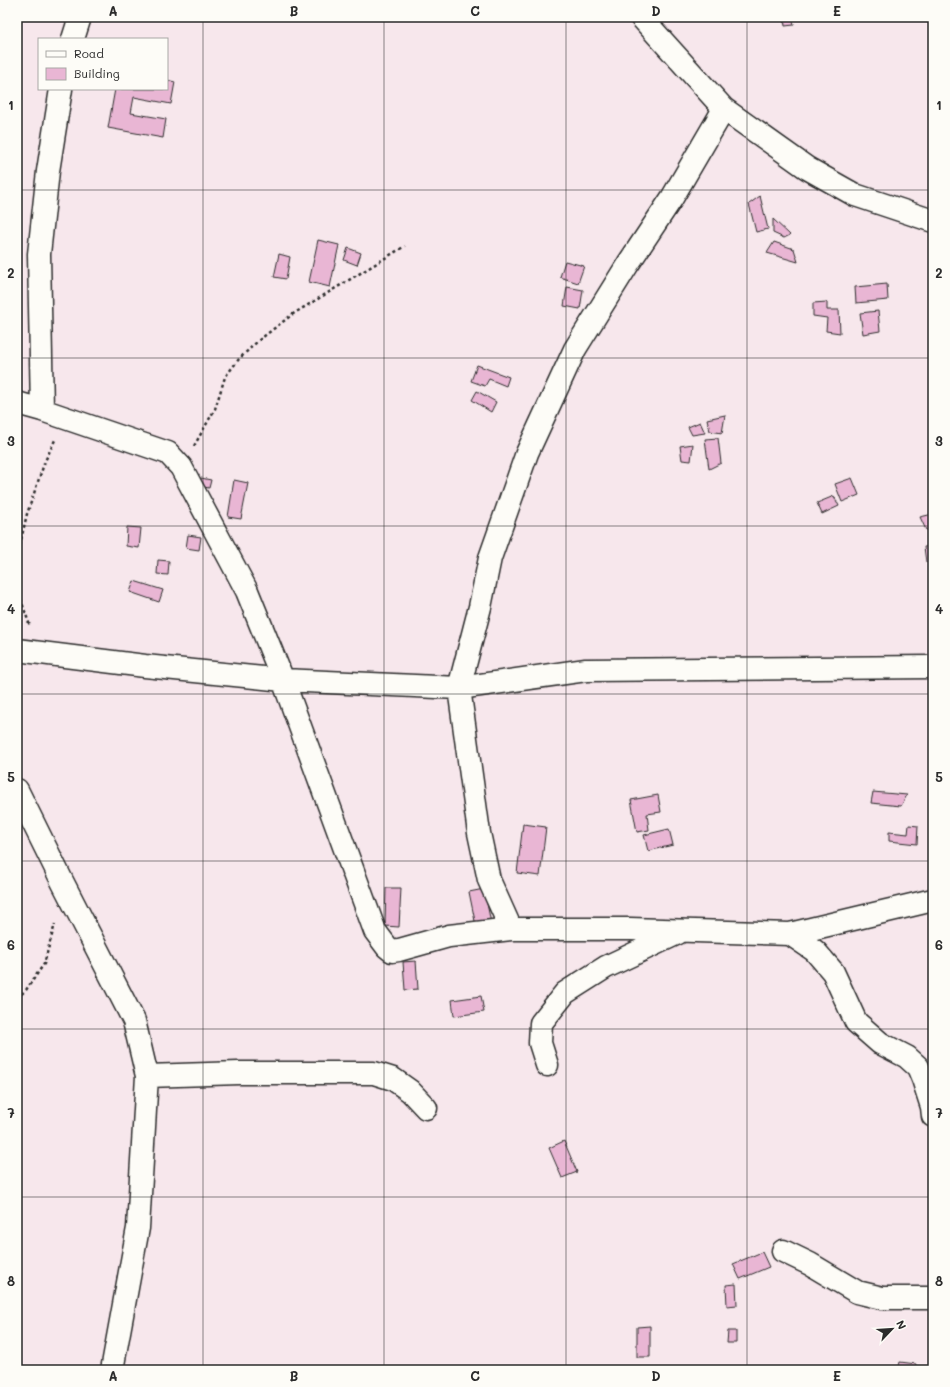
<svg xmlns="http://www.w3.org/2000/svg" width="950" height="1387" font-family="Mali,sans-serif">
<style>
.building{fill:#e9b6d4;stroke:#2b2b2b}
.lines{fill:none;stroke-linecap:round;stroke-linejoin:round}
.street-casing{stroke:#2b2b2b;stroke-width:25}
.path{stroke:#2b2b2b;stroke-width:2.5;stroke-dasharray:3 3;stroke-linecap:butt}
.street{stroke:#fdfcf7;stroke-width:22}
.grid{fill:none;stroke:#2b2b2b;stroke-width:1;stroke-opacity:0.55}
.neatline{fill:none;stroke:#2b2b2b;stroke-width:1.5}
.grid-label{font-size:13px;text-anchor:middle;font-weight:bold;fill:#2b2b2b}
</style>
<rect width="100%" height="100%" fill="#f7e7ec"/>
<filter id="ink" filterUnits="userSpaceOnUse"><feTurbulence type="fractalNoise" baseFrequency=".025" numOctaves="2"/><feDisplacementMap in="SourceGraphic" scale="8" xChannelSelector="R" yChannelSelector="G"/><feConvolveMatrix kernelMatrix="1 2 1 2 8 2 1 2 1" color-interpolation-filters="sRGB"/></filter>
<g filter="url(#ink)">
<path class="building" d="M 784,17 L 792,17 L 794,25 L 785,26 Z
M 167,80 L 175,82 L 171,104 L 134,97 L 131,113 L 166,119 L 163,138 L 108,128 L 115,89 L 167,89 Z
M 760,196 L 768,229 L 756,232 L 749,204 Z
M 773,219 L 790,235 L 784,238 L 773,233 Z
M 318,240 L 339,245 L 330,287 L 309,282 Z
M 774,242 L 794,249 L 798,262 L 767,253 Z
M 348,248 L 361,253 L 357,265 L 344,260 Z
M 279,254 L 290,257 L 286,279 L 274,277 Z
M 565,261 L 584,266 L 578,283 L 560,277 Z
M 887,284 L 888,300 L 856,303 L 855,287 Z
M 567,287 L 583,290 L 580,309 L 564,306 Z
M 827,302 L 827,310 L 839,310 L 840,333 L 826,331 L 827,318 L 813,316 L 813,303 Z
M 878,311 L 880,331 L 863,334 L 860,313 Z
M 477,365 L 509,377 L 506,386 L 489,379 L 485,386 L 471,381 Z
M 477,391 L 496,402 L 491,412 L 472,400 Z
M 725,415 L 722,433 L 710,431 L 707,419 Z
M 700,422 L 705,433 L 692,435 L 688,427 Z
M 718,438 L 721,463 L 709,469 L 705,439 Z
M 693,444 L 691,461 L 682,460 L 680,446 Z
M 201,478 L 211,480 L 209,488 L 199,486 Z
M 852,478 L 859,495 L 842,502 L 835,484 Z
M 234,480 L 248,483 L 241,519 L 228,517 Z
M 834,496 L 839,506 L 822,514 L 817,503 Z
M 933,514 L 933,528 L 926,530 L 920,517 Z
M 127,527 L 141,528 L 139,548 L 126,546 Z
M 188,535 L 201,537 L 199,550 L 186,548 Z
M 933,546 L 933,561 L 926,562 L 924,547 Z
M 158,560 L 169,561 L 168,575 L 157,574 Z
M 134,581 L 163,590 L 159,602 L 130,592 Z
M 873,792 L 907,795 L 901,806 L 871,803 Z
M 658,795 L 661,812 L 647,814 L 649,830 L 637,832 L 631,800 Z
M 523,824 L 546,827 L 540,876 L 517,873 Z
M 909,825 L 918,826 L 917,844 L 889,841 L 889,832 L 908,834 Z
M 669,829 L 673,845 L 648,851 L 644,835 Z
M 386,888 L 401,888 L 399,927 L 385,926 Z
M 484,889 L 491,923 L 476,926 L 469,892 Z
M 416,961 L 418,989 L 405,990 L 403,962 Z
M 481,996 L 484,1012 L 454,1016 L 452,1000 Z
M 564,1141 L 577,1172 L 562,1178 L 549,1148 Z
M 762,1252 L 769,1267 L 740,1279 L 733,1264 Z
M 736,1284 L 737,1305 L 727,1306 L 726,1285 Z
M 650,1326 L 650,1357 L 637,1357 L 637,1327 Z
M 728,1331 L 736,1331 L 736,1343 L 727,1343 Z
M 900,1362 L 916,1364 L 915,1370 L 898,1370 Z"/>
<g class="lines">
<g class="street-casing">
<path id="street" d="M 641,17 L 724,109 L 807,168 L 855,195 L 933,221
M 73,39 L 80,17
M 17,403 L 42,410 L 168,453 L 181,467 L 247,591 L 283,680 L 375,931 L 387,947 L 392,951 L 399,950 L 449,936 L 511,929 L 630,929 L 790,934 L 815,951 L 833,972 L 856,1022 L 880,1043 L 907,1057 L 918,1067 L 923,1079 L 932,1107 L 933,1116
M 42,410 L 39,254 L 48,171 L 61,89
M 17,650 L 145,666 L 283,680 L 459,688 L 586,670 L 933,667
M 17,790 L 63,883 L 134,1021 L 147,1076 L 138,1228 L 112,1370
M 511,929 L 489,880 L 479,833 L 459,688 L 480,607 L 490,558 L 527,453 L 575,349 L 628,264 L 672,198 L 724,109
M 790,934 L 933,900
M 547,1065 L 540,1043 L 541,1023 L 565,993 L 606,967 L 678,933
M 147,1076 L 239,1073 L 374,1073 L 393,1079 L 410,1091 L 426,1108
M 783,1251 L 810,1264 L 857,1292 L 882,1298 L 933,1298"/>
</g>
<path class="path" d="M 194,446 L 215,409 L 225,377 L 239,359 L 259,340 L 293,314 L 405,246
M 17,557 L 27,514 L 45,461 L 55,440
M 17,569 L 21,600 L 30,626
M 17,998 L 26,990 L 44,964 L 55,924"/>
<use href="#street" class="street"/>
</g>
</g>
<path class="grid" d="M 203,17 L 203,1370M 384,17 L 384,1370M 566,17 L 566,1370M 747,17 L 747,1370M 17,190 L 933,190M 17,358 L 933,358M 17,526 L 933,526M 17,694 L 933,694M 17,861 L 933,861M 17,1029 L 933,1029M 17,1197 L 933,1197"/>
<rect width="950" height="1387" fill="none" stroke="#fdfcf7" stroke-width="44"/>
<rect x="38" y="38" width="130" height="52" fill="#fdfcf7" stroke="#a9a8a5"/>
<rect x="46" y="51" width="20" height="6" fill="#fdfcf7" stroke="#a9a8a5"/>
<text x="74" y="58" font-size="12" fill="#2b2b2b">Road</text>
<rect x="46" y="68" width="20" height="12" fill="#e9b6d4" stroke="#a9a8a5"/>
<text x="74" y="78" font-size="12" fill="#2b2b2b">Building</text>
<g transform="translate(892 1329) rotate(65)" stroke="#fdfcf7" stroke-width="3" paint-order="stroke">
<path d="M0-3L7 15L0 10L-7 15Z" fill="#2b2b2b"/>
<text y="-6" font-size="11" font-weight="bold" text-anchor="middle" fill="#2b2b2b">N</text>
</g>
<rect x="22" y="22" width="906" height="1343" class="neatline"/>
<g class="grid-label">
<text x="113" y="16">A</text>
<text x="294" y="16">B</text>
<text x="475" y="16">C</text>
<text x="656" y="16">D</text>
<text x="837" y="16">E</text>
<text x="11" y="110">1</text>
<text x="939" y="110">1</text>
<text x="11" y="278">2</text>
<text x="939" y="278">2</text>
<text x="11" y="446">3</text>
<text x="939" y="446">3</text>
<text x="11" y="614">4</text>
<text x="939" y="614">4</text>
<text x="11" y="782">5</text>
<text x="939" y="782">5</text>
<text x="11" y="950">6</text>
<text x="939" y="950">6</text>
<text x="11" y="1118">7</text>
<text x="939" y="1118">7</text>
<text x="11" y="1286">8</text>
<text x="939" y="1286">8</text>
<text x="113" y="1381">A</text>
<text x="294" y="1381">B</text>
<text x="475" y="1381">C</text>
<text x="656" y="1381">D</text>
<text x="837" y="1381">E</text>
</g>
</svg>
